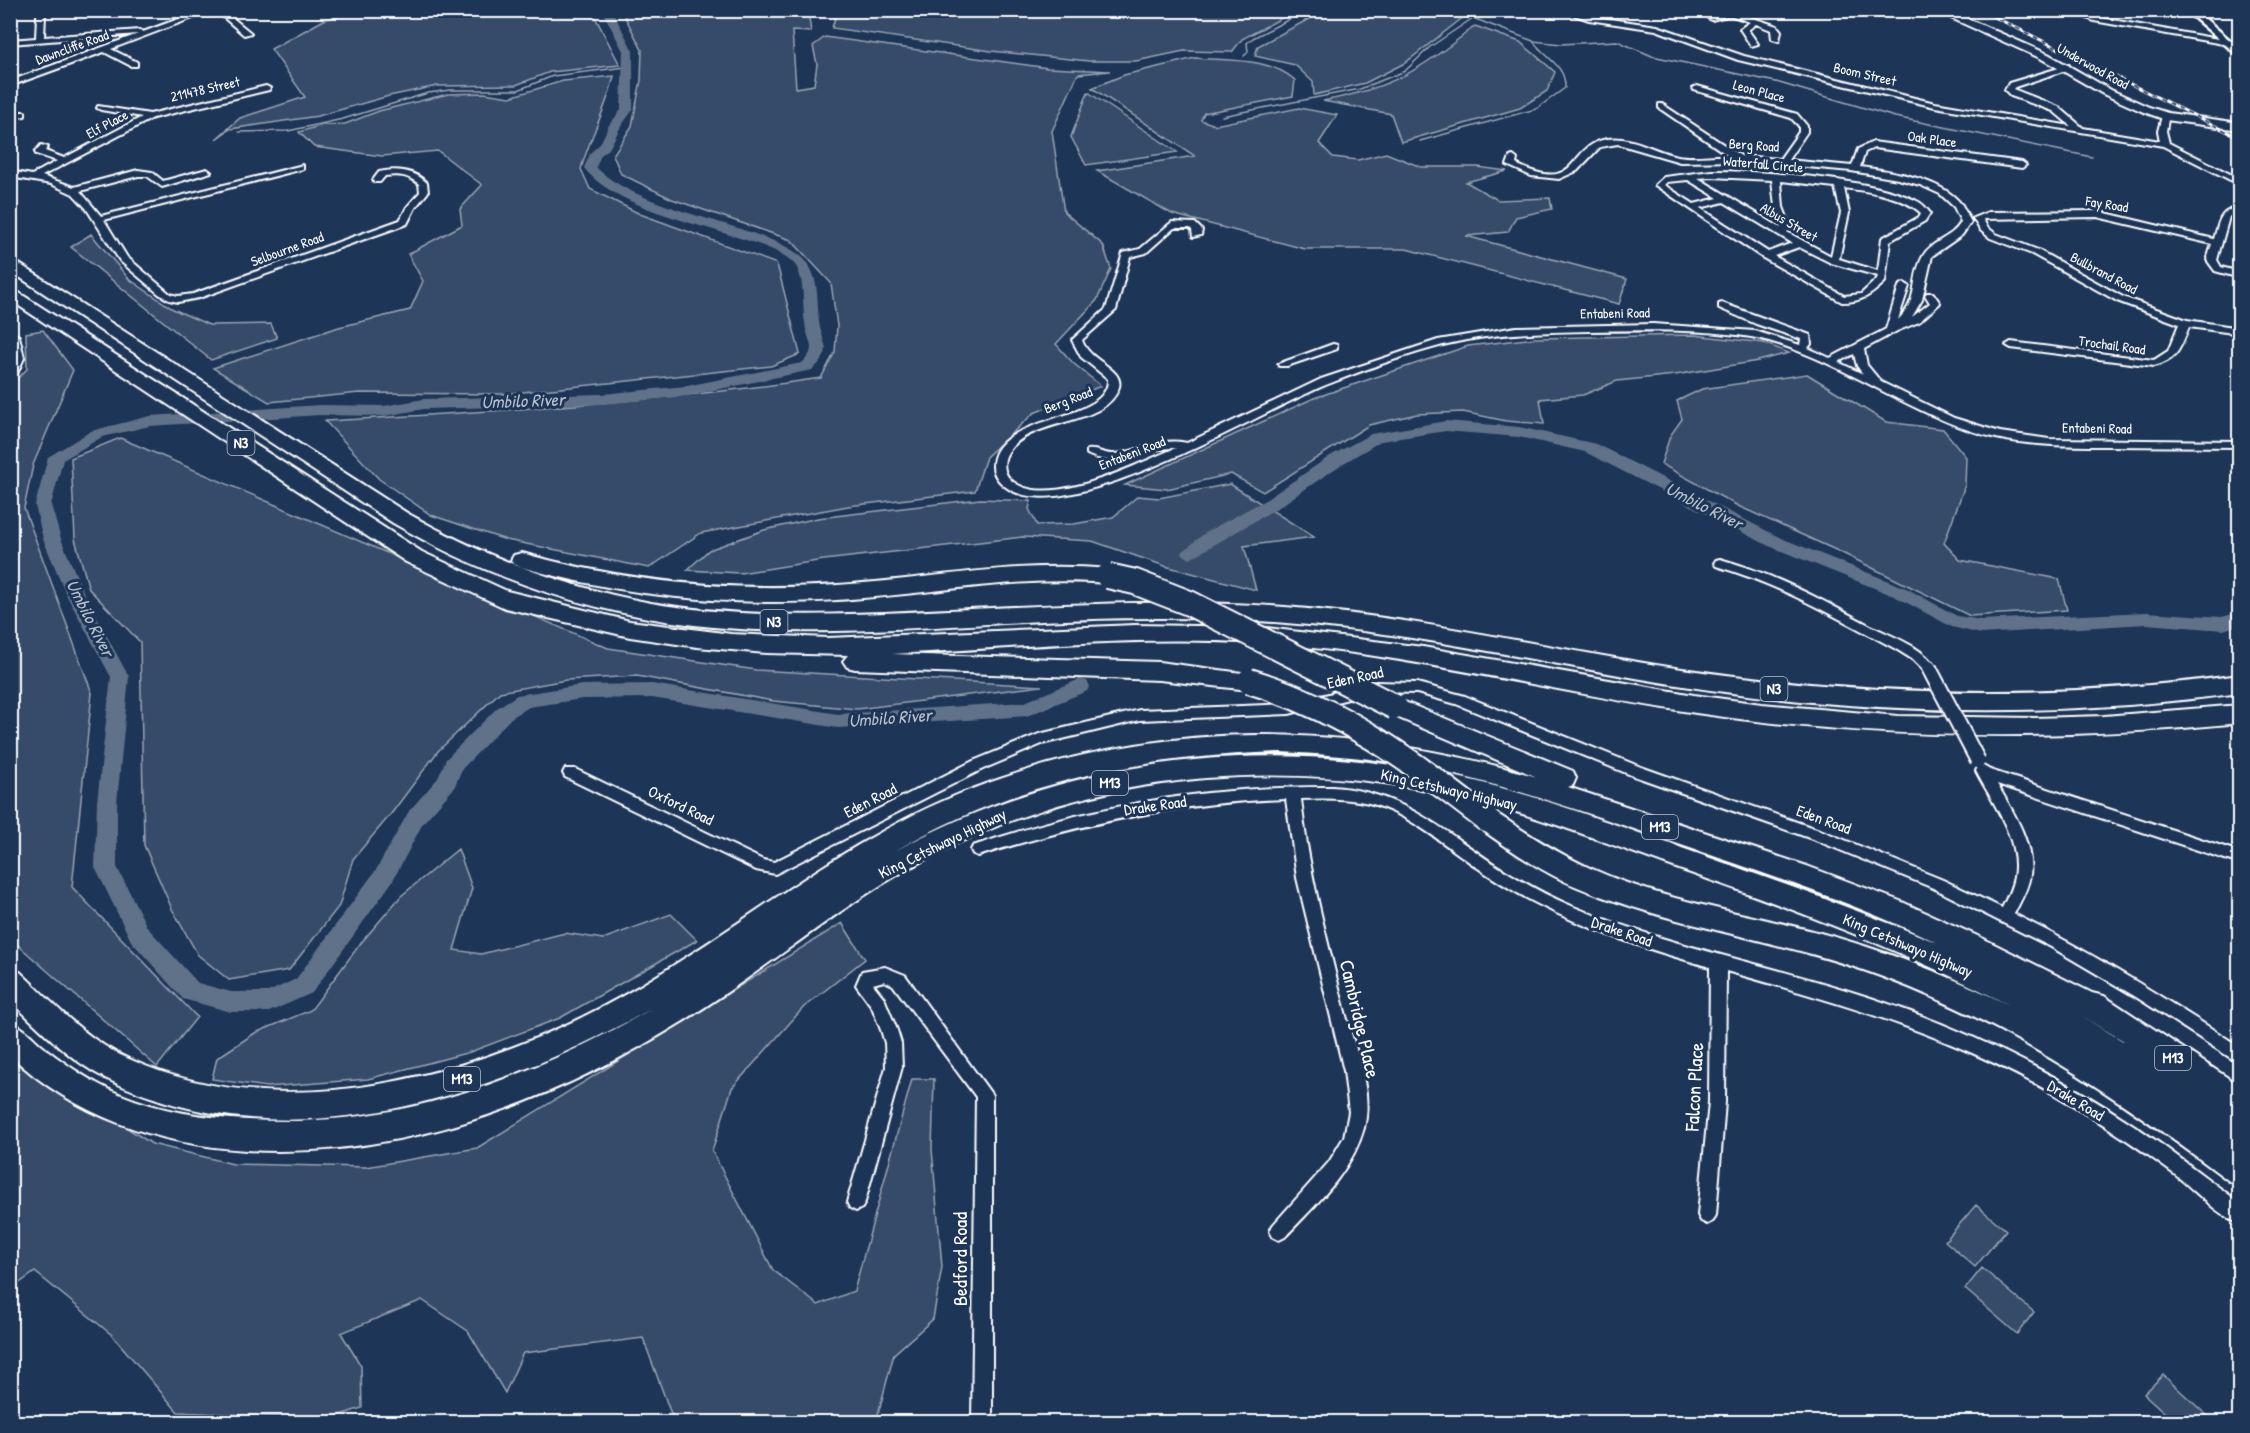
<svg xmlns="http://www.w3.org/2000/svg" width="2250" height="1433" font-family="'Patrick Hand',sans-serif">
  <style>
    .green { fill: #364b69; stroke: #9aa5b4; stroke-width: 1.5 }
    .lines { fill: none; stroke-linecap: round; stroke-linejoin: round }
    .stream { stroke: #a0aab8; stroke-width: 1.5 }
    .river { fill: #617289; fill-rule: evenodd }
    .minor-casing { stroke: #fff; stroke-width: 4 }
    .tertiary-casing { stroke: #fff; stroke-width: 5 }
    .secondary-casing { stroke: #fff; stroke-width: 4 }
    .motorway-casing { stroke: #fff; stroke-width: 4 }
    .minor { fill: #1d3557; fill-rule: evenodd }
    .tertiary { fill: #1d3557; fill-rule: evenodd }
    .secondary { fill: #1d3557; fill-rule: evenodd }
    .motorway { fill: #1d3557; fill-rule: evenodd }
    .rail-casing { stroke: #fff; stroke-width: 3 }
    .rail { stroke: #1d3557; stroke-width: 1.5; stroke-dasharray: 5; stroke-linecap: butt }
    .minor-bridge-casing { stroke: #fff; stroke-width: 18; stroke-linecap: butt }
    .motorway-bridge-casing { stroke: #fff; stroke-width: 28; stroke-linecap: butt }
    .minor-bridge { stroke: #1d3557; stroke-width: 14 }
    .motorway-bridge { stroke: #1d3557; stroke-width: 24 }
    .labels { text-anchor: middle; stroke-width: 6; stroke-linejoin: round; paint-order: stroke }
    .far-street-label { font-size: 14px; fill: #fff; stroke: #1d3557 }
    .shield { fill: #1d3557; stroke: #bbc2cd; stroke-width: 1.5 }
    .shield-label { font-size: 15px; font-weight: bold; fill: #fff }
    .street-label { font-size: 16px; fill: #fff; stroke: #1d3557 }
    .water-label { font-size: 18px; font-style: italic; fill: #b8c0ca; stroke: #1d3557 }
    .near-street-label { font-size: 20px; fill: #fff; stroke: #1d3557 }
  </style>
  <rect width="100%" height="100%" fill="#1d3557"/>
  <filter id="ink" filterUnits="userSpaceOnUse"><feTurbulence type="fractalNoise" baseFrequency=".0167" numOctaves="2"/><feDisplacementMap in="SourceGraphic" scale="12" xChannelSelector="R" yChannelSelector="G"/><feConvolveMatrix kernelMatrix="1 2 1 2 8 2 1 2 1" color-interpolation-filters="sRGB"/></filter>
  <g filter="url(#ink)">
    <path class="green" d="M354,10L592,11L620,65L550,72L516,85L437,86L389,96L318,116L230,129L216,139L240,118L305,97L271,49L324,20Z
      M1453,10L1465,16L1405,63L1365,83L1314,95L1313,82L1295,65L1255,56L1258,46L1324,11Z
      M622,11H808L811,32L792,31L796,88L814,85L817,64L813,46L825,37L1048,68L1110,71L1078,74L1052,131L1064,212L1103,245L1111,269L1097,300L1056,344L1073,363L1101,386L1034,413L986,457L975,491L848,506L701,533L649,568L506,540L431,515L379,479L325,421C491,411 657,403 821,378L835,352L837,326L831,283L791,240L672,199L621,174L613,155L632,126L641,80L642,50Z
      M837,11V10L1295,11L1242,39L1232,52L1184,51L1136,61H1089L991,51L832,28Z
      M1475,26L1520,42L1555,72L1547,91L1520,108L1401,142L1391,114L1323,101C1392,88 1421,70 1475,26Z
      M1195,58C1229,61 1268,57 1295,80L1293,96L1204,113L1201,120L1215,125L1299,108L1337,115L1319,143L1333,157L1358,160L1386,153L1421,167H1477L1507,171L1466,182L1498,200L1550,198L1552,209L1516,217L1508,232L1466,236L1627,279L1619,304L1406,249H1305L1172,214L1097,171L1195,156L1092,88L1124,75Z
      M614,76C607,108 590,136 581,169L590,189L640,214L777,264L800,354L771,366L504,394L359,393L269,402L213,368L339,327L410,310L423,281L408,254L462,225L460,209L482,185L438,151L382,156L314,147L299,132L323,125L345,124L379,111L448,94L484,93L510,97L563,81Z
      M1088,92L1177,152L1086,165L1071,137Z
      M91,234L129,279L173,309L209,325L271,324L277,338L211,360L71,247Z
      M43,330L73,370L33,465L24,508L92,693L72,887L197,1017L157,1067L11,939V385L27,369L26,333Z
      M1694,335L1764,343L1789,353L1758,361L1675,375L1617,381L1583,395L1540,399L1544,424L1506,421L1463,412L1417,414L1369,425L1263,492L1231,474L1167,489L1125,485L1314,398L1468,346L1535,338Z
      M1807,374L1886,422L1943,429L1966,457L1965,485L1944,543L1960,560L2059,579L2067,610L1970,616L1838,551L1738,506L1661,464L1670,436L1682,419L1677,401L1702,389Z
      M120,438L608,648L756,670L1042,686L857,709L773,701L637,676L566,680L500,692L438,751L391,814L353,859L339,906L289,970L229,980L198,955L172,909L144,845L140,642L89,589L75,539L71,458Z
      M1230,484L1314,537L1244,546L1256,590L1165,566L1092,541L1023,537L824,560L740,573L687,570L709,550L764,530L818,518L980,499L1031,501L1029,509L1037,525L1074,524L1113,517L1138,496L1159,498Z
      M458,849L472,888L454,950L481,954L565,933L603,939L671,914L697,940L560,1018L470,1052L368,1079L267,1087L212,1079L217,1058L255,1033L311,1010L360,944L401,896Z
      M842,923L865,959L804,1007L732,1088L712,1151L773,1270L818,1305L854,1291L912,1079H934L932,1149L942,1267L933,1319L894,1354L877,1418L872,1422H674L643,1338L523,1353L505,1393L468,1331L422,1300L341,1333L361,1366L362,1408L328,1419L178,1412L112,1335L35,1272L11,1289L10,1053L152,1144L233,1164L366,1167L477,1148Z
      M1976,1205L2006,1230L1975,1267L1945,1241Z
      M1982,1268L2034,1312L2017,1334L1965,1289Z
      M2163,1375L2214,1422H2175L2144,1394Z"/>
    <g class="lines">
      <path class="stream" d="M1467,10L1473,18L1533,41L1561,44L1617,41L1652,56L1776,82L1895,117L2092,157
        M1244,56L1248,52L1247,43L1253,38L1307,10
        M1222,116L1360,89L1405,71L1430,47L1473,18
        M239,132L288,131L343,119L428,93L450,90H518L553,76L626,67
        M1420,141L1536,109L1565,88C1566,65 1545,58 1533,41"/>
      <path class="river" d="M602,10H612L633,51V110L621,126L609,149L601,155L596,167C644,217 788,226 810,267C819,283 817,304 819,322C823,347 835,350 812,370L686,396L602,404L424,409L384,416L320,415L150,426L102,437L63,460L51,505L61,539L85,596L129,677L117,802V867L147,927L198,983L231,992H268L296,979L376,870L409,811L438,778L446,759L497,708L517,695L582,685L652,684L838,714L1025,702L1080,679L1087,681L1090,686L1087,691L1027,716L838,728L652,698L582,699L529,707L511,718L462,769L454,788L423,823L392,882L312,993L269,1012H231L183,999L131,941L95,867L97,802L111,677L67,596L43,539L35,505L48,457L91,431L150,416L320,405L384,406L424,399L602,394L686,386L802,363C819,348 807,342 805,323C802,305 805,284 797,268C780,234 626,223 584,168L590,153L600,144L609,125L621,110L623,51Z
        M1446,421L1519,427L1596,444L1781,538L1906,588L1957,616L1981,620L2146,612L2222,617L2240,612V625L2223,630L2146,624L1981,634L1952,627L1894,596L1769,546L1585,452L1519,437L1446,431L1381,441L1342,464L1279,507L1190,559L1181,553L1206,532L1267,499L1330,456L1371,434Z"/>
      <defs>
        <path id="minor" d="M41,10H48L45,15L44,37L140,30L143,32L203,10H214L111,49L137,62V66H131L104,52L10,86V81L138,34L10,44V40L36,38L37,15Z
          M215,10H223L251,33L244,35Z
          M1560,10H1572L1590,16L1657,26L1744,56L1935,103L2071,126L2053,111L2011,96L2005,90L2009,83L2069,65V69L2015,87L2013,89L2059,107L2083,128L2160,141L2158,131L2162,116L2169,114L2166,131L2169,143L2240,179V185L2163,146L1935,107L1738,60L1656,30L1589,20Z
          M1741,10L1738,13L1777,26L1781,31L1779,41L1772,39L1771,30L1756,24L1748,30L1758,44L1751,46L1740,29L1750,22L1730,15L1712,20L1708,18L1730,11Z
          M2067,10H2078L2096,17L2240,43V47L2094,21Z
          M266,86L270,88L269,90L153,118L42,176L74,187L138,170L152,172L163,181L207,169L211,172L162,187L147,176H138L80,191L101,216L303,165V169L104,220L127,257L170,294L178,296L193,294L400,220L407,207L420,192L419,184C408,175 398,174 385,176L380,182H374L373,180L379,172C396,168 415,170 427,183L428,192L415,208L407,224L199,298L178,302L169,300L159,294L120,261L86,208L73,194L51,184L10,177V171L32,175L57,161L36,154L35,152L41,145L48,147L45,151L64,158L142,117L101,110L97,108L98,106L150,114Z
          M1697,86L1797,114L1807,126V132L1788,160L1852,166L1858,149L1873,142L2022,162L2026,165L2022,168L1874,148L1865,152L1860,167C1891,171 1942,178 1962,205C1965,210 1968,217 1971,222L1962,235L1932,256L1922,300L1912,317L1930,303L1925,295L1927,293H1933L1940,303L1938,305L1919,322L1897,331L1864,349L1867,365L1881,382L1954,418L2000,432L2049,439L2240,441V447C2195,447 2151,446 2107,446C2070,446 2032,446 1996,438C1929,422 1871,381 1808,355C1791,348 1770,340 1751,337C1698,329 1643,330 1589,331C1540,332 1490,333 1443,345C1405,355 1366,369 1331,383C1265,408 1071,528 1009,489C1001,484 993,476 993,466C993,413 1109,425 1108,379L1081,357L1072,340L1106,309L1123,253L1140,249L1172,222L1195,223L1202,230L1201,235L1193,237L1192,230L1190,228H1174L1146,253L1130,257L1116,310L1082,340C1089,362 1124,368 1119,387C1106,429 1025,416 1006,456C1003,464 1004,472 1009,478C1043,514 1138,463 1176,448C1142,446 1121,471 1087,454V450C1097,448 1105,455 1115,454C1142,451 1157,437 1187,443L1321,379L1438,340L1516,327L1653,324L1755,331L1800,345L1801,339L1756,324L1719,308V304L1722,303L1810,335L1811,344L1808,348L1830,358L1886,329L1899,286L1904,283L1909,286L1898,320C1920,299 1910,279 1923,256C1932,240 1953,238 1961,222L1954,207L1940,194L1920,185L1898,179L1851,171L1740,161L1680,162L1618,144L1600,147L1577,171L1559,179L1531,176L1507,165L1510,157L1513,156L1517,159L1516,164C1581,196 1566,146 1607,139C1632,135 1655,152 1678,156C1695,159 1712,155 1729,156L1659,108V104H1662L1741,156L1780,159L1799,132V126L1791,118L1694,90L1693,88ZM1854,354L1857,366L1863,374L1838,362Z
          M22,112H25V116L10,118V113Z
          M1712,171C1763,171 1873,178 1917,201C1922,203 1927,209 1930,213L1925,221L1890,241L1885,282C1871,295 1862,302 1842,302L1763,258L1655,185L1664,177ZM1712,177L1772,180L1775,207L1781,228L1698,178ZM1688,180L1718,198L1694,204L1664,185L1667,182ZM1781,181L1835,187L1841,213L1831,256L1787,232L1791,228L1783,207ZM1844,188C1870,192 1901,195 1921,213L1919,217L1882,238L1878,271L1839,259L1849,213ZM1724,202L1792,243L1768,252L1700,208ZM1799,247L1831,263L1878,276L1877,279L1861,294L1844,296L1774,256Z
          M2240,206V212L2232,214L2229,217L2217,260L2221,267L2240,272V278L2215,271L2207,260L2212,244L2097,217L1983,219L1987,227L1996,234L2038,250L2123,297L2187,320L2240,328V334L2189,327C2180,348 2178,360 2154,366L2011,348L2006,345L2011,342L2154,360L2168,351L2179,324L2117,301L2032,254L1990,238L1980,230L1973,218L1988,212L2097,211L2214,239C2220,220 2218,212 2240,206Z
          M1333,344L1337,345V349L1287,366H1279L1278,364Z
          M1720,559C1774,574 1822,600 1871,626C1893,637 1922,646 1936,668L1934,671H1924L1912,659L1896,649C1837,618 1779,584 1716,566L1714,563L1716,560Z
          M1376,682L1417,683L1465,696L1641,767L1825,832L1943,880L2002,908C2007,898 2012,888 2014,877C2021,840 1992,802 1976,771L1978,767L1983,766L1990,770L2240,852V864L1997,784C2012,810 2034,843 2030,875C2028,889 2020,902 2014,914C2093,953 2166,999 2240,1047V1064L2136,997L2051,947L1933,888L1815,840L1631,775L1456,704L1417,693L1376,692L1289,714L1140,720L1042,744L983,769L775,874L756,870L565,777L563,773L565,769H575L763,860L774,862L973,761L1039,734L1140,710L1289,704Z
          M1332,787C1397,790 1442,829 1494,864C1519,880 1547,896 1574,907C1672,948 1774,965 1874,999C1967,1030 2056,1073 2138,1128C2173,1152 2206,1178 2240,1203V1224C2217,1215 2194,1189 2174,1174C2141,1149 2105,1125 2069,1103C1959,1037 1848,1005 1726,971L1725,1102L1716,1215L1713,1221L1707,1224L1701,1221L1698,1215L1709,1102L1710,967C1650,950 1589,931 1534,902C1511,890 1489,876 1468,861C1437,839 1406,813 1369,803C1346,798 1324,798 1301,799C1308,870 1327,939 1344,1008C1353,1045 1374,1089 1364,1128C1352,1172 1315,1205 1285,1237L1279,1240L1273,1237L1270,1231L1273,1225L1329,1162L1344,1137L1349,1112L1344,1071L1297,878L1286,799C1180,802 1079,824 978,856L973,854L971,850L973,846C1089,806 1209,786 1332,787Z
          M885,967L905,975L992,1095V1422H972L976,1097L893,985L884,981L873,984L884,998L897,1030L901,1043L902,1067L865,1202L862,1208L856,1211L850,1208L847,1202L886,1067L885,1043L881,1030L872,1007L856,985L862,971Z"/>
        <path id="tertiary" d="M2185,10H2195L2240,49V57Z
          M2240,89V106L2235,103V92Z"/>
        <path id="secondary" d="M1933,10H1948L2048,54L2111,90L2149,107L2168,113L2240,123V130L2166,120L2141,111L2103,94L2040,58Z"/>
        <path id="motorway" d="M2176,10H2196V11L2190,15Z
          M10,258L407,513C484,557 564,587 651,603C750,620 850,615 949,610C1061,605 1173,598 1285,607C1419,617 1549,649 1682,669C1868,696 2053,701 2240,675V693C2052,719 1864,715 1677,685C1547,664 1418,633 1286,623C1192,615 1098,618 1004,623C901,629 796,637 694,625C586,612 486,577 393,523L10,271Z
          M10,287L422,552L507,591L630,621L731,634L828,638L1135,625L1259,627L1423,647L1694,695L1762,704L1898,716L2035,718L2104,716L2240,705V723C2058,741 1877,740 1696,713C1550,692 1407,653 1259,643C1137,635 1014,648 892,654L1159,662L1257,675L1261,681L1257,687L1249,690L1159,680L855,669L847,667L843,661L848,655L766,653L697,647L630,637L505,608L406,562L10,300Z
          M10,331L19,336L24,358L17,374L10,375Z
          M522,553C625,582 729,592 837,585C928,580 1017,560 1108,569L1116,571L1119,576L1116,581L1108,583C1017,575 928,595 837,600C727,607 621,596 514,565L511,560L514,555Z
          M1395,698L1573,771L1576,778L1573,785L1568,787L1807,866L1900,901L1982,938L2092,993L2104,996L2240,1086V1118L2233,1116L2240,1120V1185L2229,1181C2122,1100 2010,1024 1883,977C1782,939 1674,928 1575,886C1540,871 1509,849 1478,827L1474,820L1478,813L1487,810L1496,813C1526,833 1557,853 1590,868C1660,900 1739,912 1813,931C1881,949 1947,974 2009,1005C1903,950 1792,908 1679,869C1622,849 1565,826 1506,809C1387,775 1263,766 1142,786C1042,802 947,841 862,897C802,937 746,982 685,1020C553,1102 403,1159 246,1150C159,1145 74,1116 10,1055V1022C25,1027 34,1040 46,1049C69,1067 93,1083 119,1094C160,1111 205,1118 248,1120C394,1129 528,1080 653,1008C487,1099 286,1167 105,1078C69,1060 39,1028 10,1000V969L20,972C53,1003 87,1041 129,1059C289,1132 495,1072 640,986C750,921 851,835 972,789C1161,717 1344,721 1537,777L1387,713L1383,707L1387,701ZM1280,752C1318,754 1356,756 1394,763C1495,779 1590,814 1687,847C1772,876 1857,904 1938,943C1852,907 1764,877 1676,846C1604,821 1532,793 1457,777C1268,734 1066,757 895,851C1017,780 1141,757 1280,752ZM2081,1016L2124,1041H2123Z"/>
      </defs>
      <use href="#minor" class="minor-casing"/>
      <use href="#tertiary" class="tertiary-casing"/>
      <use href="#secondary" class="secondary-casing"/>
      <use href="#motorway" class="motorway-casing"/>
      <use href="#minor" class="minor"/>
      <use href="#tertiary" class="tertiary"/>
      <use href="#secondary" class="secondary"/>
      <use href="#motorway" class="motorway"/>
      <defs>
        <path id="rail" d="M1980,10L2240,138"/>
      </defs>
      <use href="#rail" class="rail-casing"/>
      <use href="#rail" class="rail"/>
      <defs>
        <path id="minor-bridge" d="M1929,668L1978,761"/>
        <path id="motorway-bridge" d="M1108,576L1135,582L1189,603L1395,707
          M1249,681C1343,709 1411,761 1487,820"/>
      </defs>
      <use href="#minor-bridge" class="minor-bridge-casing"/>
      <use href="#motorway-bridge" class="motorway-bridge-casing"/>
      <use href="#minor-bridge" class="minor-bridge"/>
      <use href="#motorway-bridge" class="motorway-bridge"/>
    </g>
  </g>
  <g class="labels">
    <g class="far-street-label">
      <text transform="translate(72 47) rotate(-20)" y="5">Dawncliffe Road</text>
      <text transform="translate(2093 66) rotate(29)" y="5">Underwood Road</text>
      <text transform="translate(1865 74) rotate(13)" y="5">Boom Street</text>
      <text transform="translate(205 89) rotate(-13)" y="5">211478 Street</text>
      <text transform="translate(1759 91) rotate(15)" y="5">Leon Place</text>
      <text transform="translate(107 124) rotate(-28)" y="5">Elf Place</text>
      <text transform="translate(1932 139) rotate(8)" y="5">Oak Place</text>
      <text transform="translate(1754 145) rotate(4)" y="5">Berg Road</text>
      <text transform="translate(1763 164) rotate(5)" y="5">Waterfall Circle</text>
      <text transform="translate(2107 204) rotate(9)" y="5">Fay Road</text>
      <text transform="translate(1789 222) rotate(30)" y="5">Albus Street</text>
      <text transform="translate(287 249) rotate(-20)" y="5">Selbourne Road</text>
      <text transform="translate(2104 273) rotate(28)" y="5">Bullbrand Road</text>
      <text transform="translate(1615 313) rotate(-1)" y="5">Entabeni Road</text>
      <text transform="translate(2112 345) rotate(8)" y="5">Trochail Road</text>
      <text transform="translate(1068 400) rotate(-21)" y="5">Berg Road</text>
      <text transform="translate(2097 428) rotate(1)" y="5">Entabeni Road</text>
      <text transform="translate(1132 453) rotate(-21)" y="5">Entabeni Road</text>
    </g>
    <g class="shield">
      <rect x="227.5" y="431" width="27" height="24" rx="4.5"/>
      <rect x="760.5" y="610" width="27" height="24" rx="4.5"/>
      <rect x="1760.5" y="677" width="27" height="24" rx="4.5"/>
      <rect x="1092" y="771" width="36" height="24" rx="4.5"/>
      <rect x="1642" y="815" width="36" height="24" rx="4.5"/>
      <rect x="2155" y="1046" width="36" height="24" rx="4.5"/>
      <rect x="444" y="1067" width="36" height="24" rx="4.5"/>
    </g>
    <g class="shield-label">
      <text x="241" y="448">N3</text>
      <text x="774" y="627">N3</text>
      <text x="1774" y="694">N3</text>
      <text x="1110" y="788">M13</text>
      <text x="1660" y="832">M13</text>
      <text x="2173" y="1063">M13</text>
      <text x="462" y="1084">M13</text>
    </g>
    <g class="street-label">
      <text transform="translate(1355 677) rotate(-12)" y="6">Eden Road</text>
      <text transform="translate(1449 789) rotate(13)" y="6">King Cetshwayo Highway</text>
      <text transform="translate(870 800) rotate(-27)" y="6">Eden Road</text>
      <text transform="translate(681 805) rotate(26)" y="6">Oxford Road</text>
      <text transform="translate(1155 805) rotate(-8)" y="6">Drake Road</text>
      <text transform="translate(1824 819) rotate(20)" y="6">Eden Road</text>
      <text transform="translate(942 843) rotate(-26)" y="6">King Cetshwayo Highway</text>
      <text transform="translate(1622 931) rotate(19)" y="6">Drake Road</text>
      <text transform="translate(1908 945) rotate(23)" y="6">King Cetshwayo Highway</text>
      <text transform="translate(2076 1100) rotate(31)" y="6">Drake Road</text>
    </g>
    <g class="water-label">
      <text transform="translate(523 401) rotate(-2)" y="6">Umbilo River</text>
      <text transform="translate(1704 506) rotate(27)" y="6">Umbilo River</text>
      <text transform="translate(90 618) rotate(63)" y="6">Umbilo River</text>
      <text transform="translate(890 718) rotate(-4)" y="6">Umbilo River</text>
    </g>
    <g class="near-street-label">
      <text transform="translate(1360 1019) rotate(77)" y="7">Cambridge Place</text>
      <text transform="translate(1694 1087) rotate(-87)" y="7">Falcon Place</text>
      <text transform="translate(960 1259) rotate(-90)" y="7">Bedford Road</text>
    </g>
  </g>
  <rect width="2250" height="1433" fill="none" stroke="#1d3557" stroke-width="36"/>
  <rect x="18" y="18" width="2214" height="1397" fill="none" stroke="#fff" stroke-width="2" filter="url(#ink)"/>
</svg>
